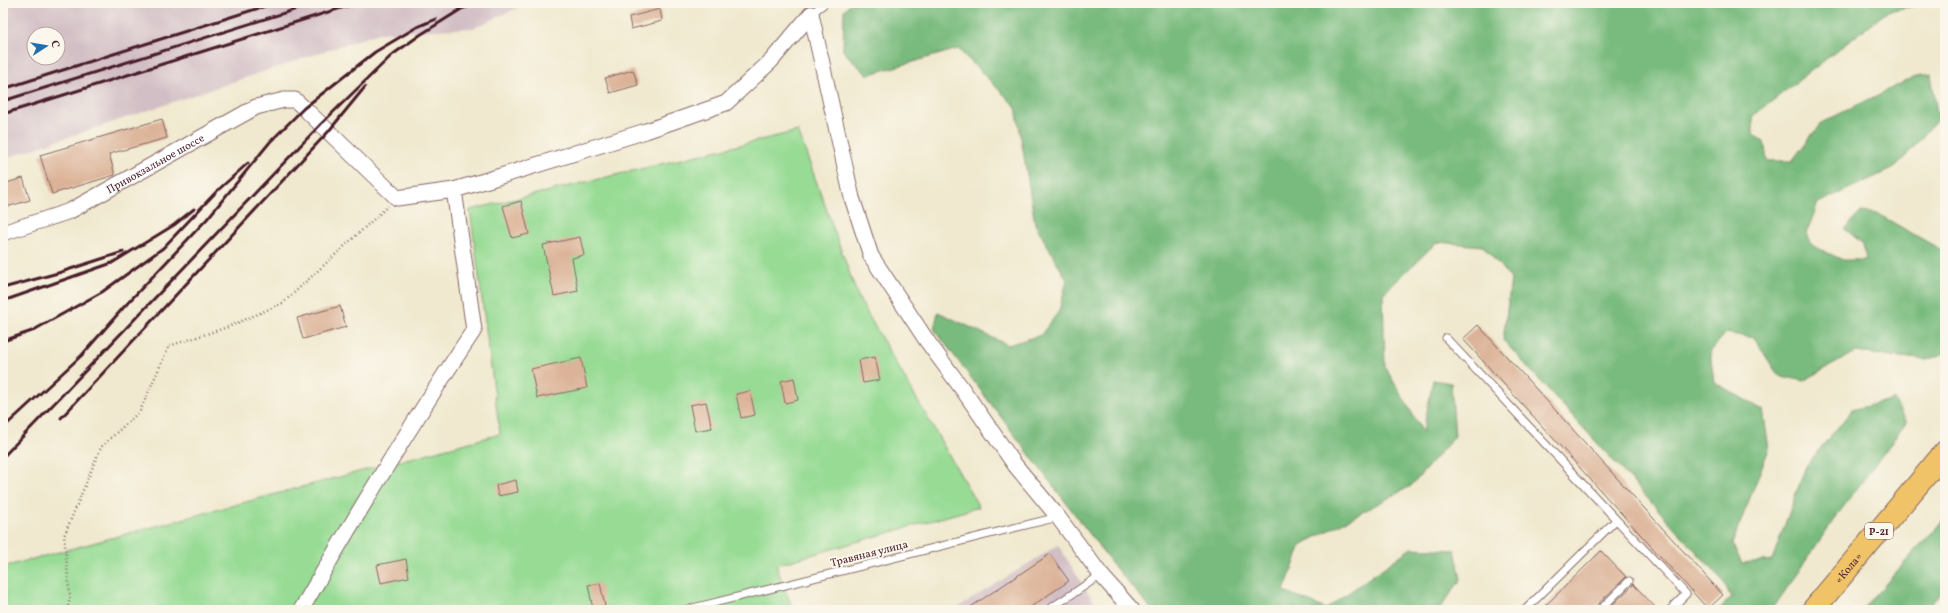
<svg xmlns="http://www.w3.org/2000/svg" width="1948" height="613" font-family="Vollkorn,serif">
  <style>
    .industrial { fill: #d2bec5; fill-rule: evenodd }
    .green { fill: #97db94; stroke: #707d60 }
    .forest { fill: #79bb7e; stroke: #626d54 }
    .building { fill: #dcb398 }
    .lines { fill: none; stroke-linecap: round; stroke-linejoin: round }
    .lane-casing { stroke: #846664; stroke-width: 9 }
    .street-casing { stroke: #846664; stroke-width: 17 }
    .highway-casing { stroke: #846664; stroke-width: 24 }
    .path { stroke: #846664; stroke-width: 2.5; stroke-dasharray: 1 3; stroke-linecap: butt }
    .lane { stroke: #fff; stroke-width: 7 }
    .street { stroke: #fff; stroke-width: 15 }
    .highway { stroke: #f0c369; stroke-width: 22 }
    .rail { stroke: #4a1f2b; stroke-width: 3 }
    .labels { text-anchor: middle; stroke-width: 4; stroke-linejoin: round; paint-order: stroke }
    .shield { fill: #fbf7ec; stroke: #7f6065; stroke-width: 1 }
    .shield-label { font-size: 10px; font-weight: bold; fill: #4a1f2b }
    .street-label { font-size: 11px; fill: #4a1f2b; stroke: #fbf7ec }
  </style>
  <rect width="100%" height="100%" fill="#fbf7ec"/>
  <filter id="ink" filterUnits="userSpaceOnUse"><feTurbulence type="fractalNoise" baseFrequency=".025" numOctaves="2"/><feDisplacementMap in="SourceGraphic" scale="8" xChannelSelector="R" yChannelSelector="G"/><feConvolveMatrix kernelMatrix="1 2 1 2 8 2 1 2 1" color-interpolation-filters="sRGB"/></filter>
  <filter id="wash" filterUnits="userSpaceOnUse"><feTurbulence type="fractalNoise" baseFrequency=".012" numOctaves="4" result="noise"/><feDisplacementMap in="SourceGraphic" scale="16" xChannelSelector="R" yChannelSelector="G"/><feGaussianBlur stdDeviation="0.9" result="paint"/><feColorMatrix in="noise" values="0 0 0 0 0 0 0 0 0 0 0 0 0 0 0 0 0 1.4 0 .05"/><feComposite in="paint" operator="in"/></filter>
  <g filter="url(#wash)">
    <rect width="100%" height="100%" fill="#f0e9cf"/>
    <path class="industrial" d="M3,3H528L474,28L379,33L3,159ZM34,34H58V58H34Z
      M1058,545L1099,610H954Z"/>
    <path class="green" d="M798,131L859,299L979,507L776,565L793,610H3V567L500,434L470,210Z"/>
    <path class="forest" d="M851,3H1930L1888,11L1753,116V135L1764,141L1767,161H1792L1821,123L1912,78L1931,74L1938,119L1896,167L1818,203L1806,234L1813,246L1843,260H1866L1863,244L1845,229L1861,212L1878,214L1945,252V353L1928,360L1856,352L1803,381L1778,375L1754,338L1726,333L1710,351L1714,382L1763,410L1769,449L1732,544L1742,563L1772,560L1806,466L1852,410L1894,399L1906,423L1835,518L1772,610H1718L1731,598L1724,582L1503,340L1511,279L1483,246L1437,242L1383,294L1385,367L1423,432L1433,380L1451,383L1455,436L1411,486L1301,545L1284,591L1326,609L1411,548L1455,550L1461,579L1439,610H1152L1114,566L934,329L938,312L1008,345L1041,335L1059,311L1067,280L1035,224L1016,107L958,49L867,75L843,51L844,10Z
      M1945,518V588L1926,610H1862Z"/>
    <g id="blocks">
      <path class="building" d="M660,9L662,21L631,29L629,17Z
        M633,70L638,85L610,93L605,78Z
        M162,119L167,138L109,154L115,175L52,194L40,155Z
        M23,178L30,200L3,208V184Z
        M521,201L529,234L512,238L503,206Z
        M580,237L584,255L572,258L578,291L554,296L543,245Z
        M340,306L346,327L303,339L297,318Z
        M1478,325L1723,595L1708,609L1463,339Z
        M875,357L880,380L863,383L859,360Z
        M581,358L587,388L537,398L531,369Z
        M794,378L798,400L785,403L781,381Z
        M750,391L755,415L741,418L736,394Z
        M706,402L712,428L695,431L690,405Z
        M516,480L518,492L498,496L496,485Z
        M1601,551L1626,577L1596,606L1595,610H1541Z
        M1050,554L1069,581L1026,610H966Z
        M406,559L409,577L381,583L377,565Z
        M600,583L605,606L593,609L588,585Z
        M1633,584L1658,610H1607L1633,585Z"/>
    </g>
  </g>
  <g filter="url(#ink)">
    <use href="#blocks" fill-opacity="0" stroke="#846664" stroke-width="1"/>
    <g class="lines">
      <defs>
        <path id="lane" d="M811,14L825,3
          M1446,338L1686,594L1670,610
          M685,610L1058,517
          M1048,610L1101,575
          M1525,610L1616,520
          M1600,610L1629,581"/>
        <g id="street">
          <path d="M811,14L852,198L871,256L927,341L963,390L1015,465L1058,517L1101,575L1132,610"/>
          <path id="s1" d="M3,233L70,211L256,107L284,100H295L304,108L397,198L454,190L491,179L646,131L726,103L771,61L811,14"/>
          <path d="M301,610C356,515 413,421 474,330L454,190"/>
        </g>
        <g id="highway">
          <path id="s2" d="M1813,610L1945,452"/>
        </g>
      </defs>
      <use href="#lane" class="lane-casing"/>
      <use href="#street" class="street-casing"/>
      <use href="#highway" class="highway-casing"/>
      <path class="path" d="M67,610L70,598L64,536L101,447L140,411L169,346L228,327L283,303L388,206"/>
      <use href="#lane" class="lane"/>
      <use href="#street" class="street"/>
      <use href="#highway" class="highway"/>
      <path class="rail" d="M458,10L478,3
        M3,89L275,3
        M3,101L316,3
        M3,114L357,3
        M3,288L58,273L123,252
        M3,301L112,263L174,225L194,209
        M3,341L32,331L102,292L163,248L217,191L248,163
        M61,418L328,132L365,87
        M3,428L82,355L124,307L207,219L270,142L304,108L375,52L417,27L436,19
        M3,457L321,124L392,55L420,35L463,8"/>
    </g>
  </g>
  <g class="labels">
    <rect class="shield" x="1865" y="523" width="28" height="16" rx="3"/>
    <g class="shield-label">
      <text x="1879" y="535">Р-21</text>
    </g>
    <g class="street-label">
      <text dy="4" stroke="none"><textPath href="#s1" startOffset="168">Привокзальное шоссе</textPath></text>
      <text transform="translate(869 553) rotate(-14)" y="4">Травяная улица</text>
      <text dy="4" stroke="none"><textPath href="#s2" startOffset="55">«Кола»</textPath></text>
    </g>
  </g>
  <rect width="1948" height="613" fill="none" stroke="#fbf7ec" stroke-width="16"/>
  <g transform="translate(46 46) rotate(78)"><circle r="19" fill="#fbf7ec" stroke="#b4a19f"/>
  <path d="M0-3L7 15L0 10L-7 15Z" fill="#1f6fb2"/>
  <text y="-6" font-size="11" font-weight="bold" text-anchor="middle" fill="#4a1f2b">С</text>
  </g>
</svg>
